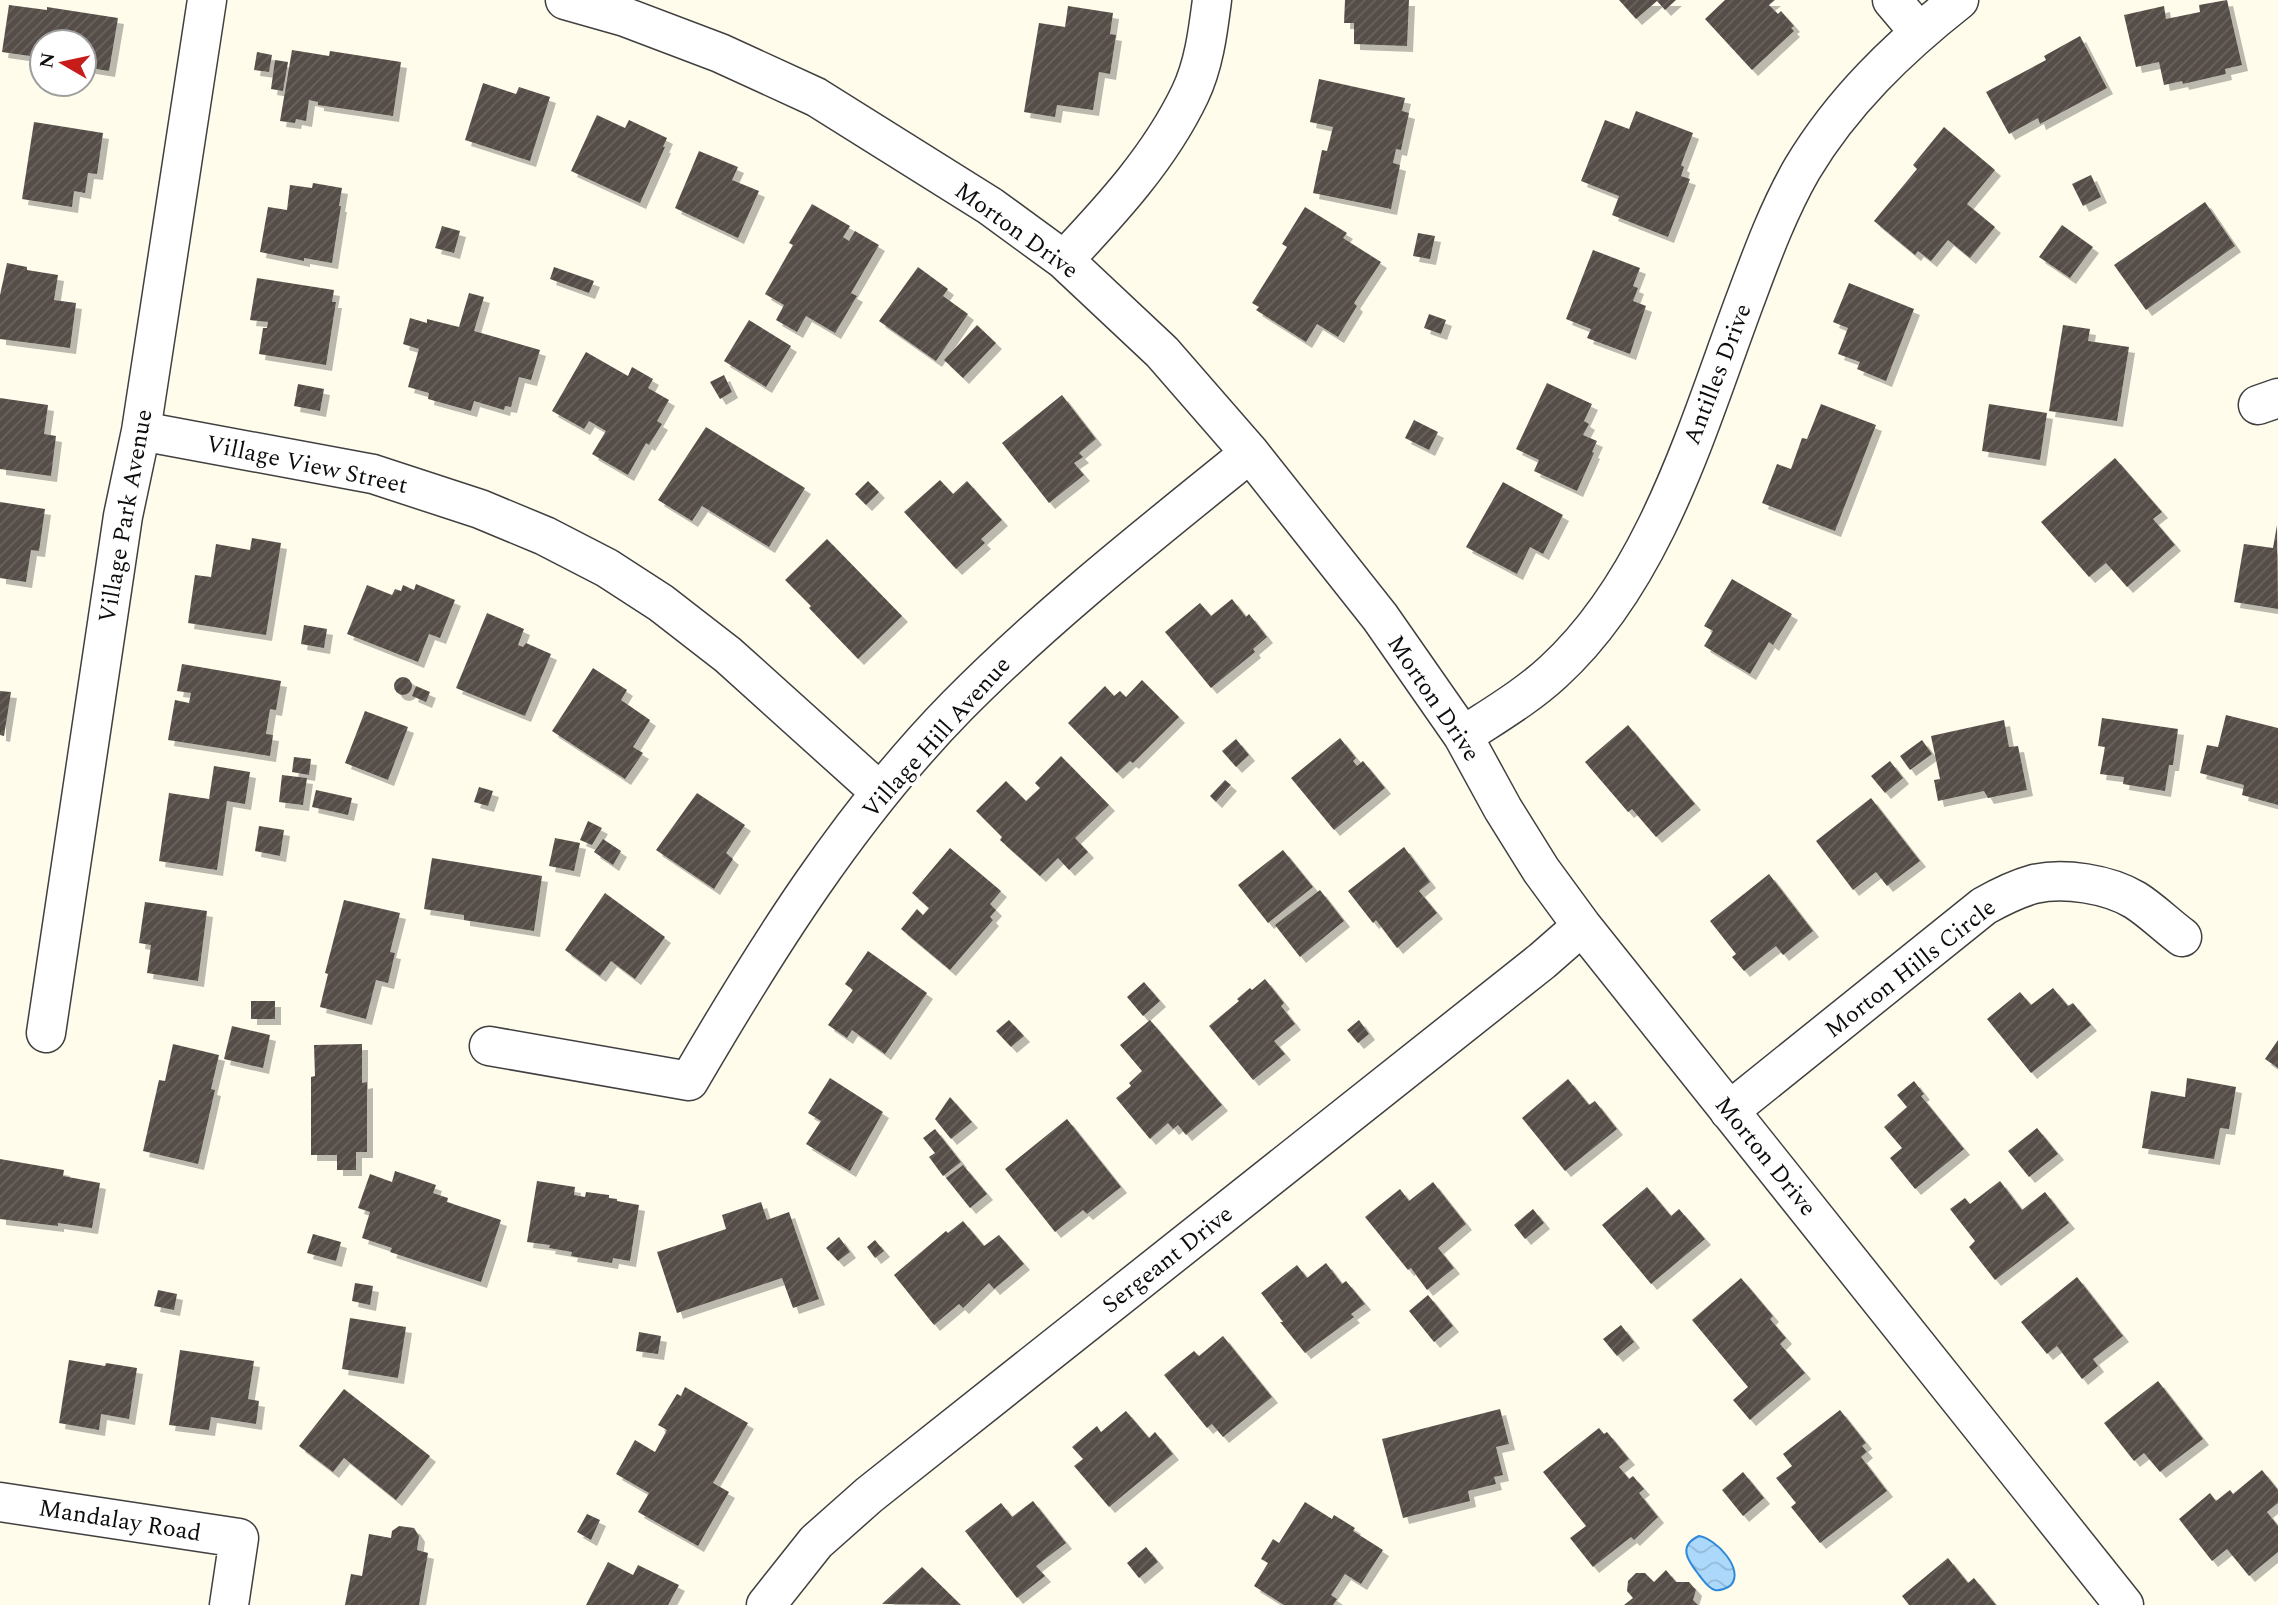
<svg xmlns="http://www.w3.org/2000/svg" width="2278" height="1605" font-family="Spectral,serif">
  <style>
    .water { fill: url(#water-waves); stroke: #2e89d7; stroke-width: 2 }
    .building { fill: url(#building-hatch); filter: url(#shadow) }
    .lines { fill: none; stroke-linecap: round; stroke-linejoin: round }
    .minor-casing { stroke: #404040; stroke-width: 41 }
    .minor { stroke: #fff; stroke-width: 38 }
    .labels { text-anchor: middle; stroke-width: 7; stroke-linejoin: round; paint-order: stroke }
    .street-label { font-size: 24px; fill: #0d0d0d; stroke: #fff }
  </style>
  <defs>
    <pattern id="water-waves" width="16" height="10" patternUnits="userSpaceOnUse" patternTransform="scale(1.75)"><rect width="16" height="10" fill="#acd9fb"/><path d="M0 5q4-4 8 0t8 0" fill="none" stroke="#93b9d6"/></pattern>
    <pattern id="building-hatch" width="6" height="6" patternUnits="userSpaceOnUse" patternTransform="scale(1.75)"><rect width="6" height="6" fill="#564e48"/><path d="M-1 1l2-2M0 6l6-6M5 7l2-2" fill="none" stroke="#69635e"/></pattern>
    <filter id="shadow"><feDropShadow dx="6" dy="6" stdDeviation="0" flood-color="#0004"/></filter>
  </defs>
  <rect width="100%" height="100%" fill="#fffcec"/>
  <path class="water" d="M1699,1536C1715,1538 1745,1569 1731,1585C1728,1588 1720,1591 1715,1590C1708,1588 1704,1581 1699,1575C1688,1561 1677,1546 1699,1536Z"/>
  <path class="building" d="M1345,0H1409L1407,46L1354,44V23H1344Z
    M1619,0H1676L1665,10L1657,1L1636,19Z
    M1725,0H1775L1769,5L1778,14L1781,11L1794,26L1791,28L1794,31L1752,70L1705,19Z
    M2227,0L2242,65L2225,69L2226,74L2183,84L2182,81L2164,85L2159,62L2136,67L2124,15L2164,6L2166,19L2200,12L2199,5Z
    M9,5L47,10V7L118,18L109,71L84,67V42H42V61L36,60L37,57L2,52Z
    M1068,6L1113,13L1110,34L1116,35L1110,74L1099,72L1093,110L1057,105L1055,117L1024,112L1039,23L1065,27Z
    M2080,36L2107,88L2040,124L2038,118L2009,134L1986,92L2046,60L2044,56Z
    M292,50L329,56L330,51L401,62L393,116L318,105V102L309,100L306,121L296,119L295,123L280,121Z
    M257,52L272,55L269,72L254,70Z
    M275,60L288,62L283,91L271,89Z
    M1319,79L1405,98L1402,111L1409,113L1401,150L1396,149L1393,163L1400,165L1391,209L1313,193L1322,150L1327,151L1333,127L1310,122Z
    M483,83L516,94L519,87L550,97L530,161L465,140Z
    M1636,111L1693,133L1681,165L1684,167L1681,176L1690,179L1668,237L1612,215L1619,196L1581,181L1605,120L1629,129Z
    M597,115L625,128L629,120L667,138L663,147H665L640,203L571,171Z
    M34,122L103,133L97,174L88,173L85,193L74,191L72,207L22,199Z
    M1944,127L1995,170L1967,204L1995,227L1970,258L1948,240L1931,261L1918,251L1915,255L1874,221L1917,169L1913,165Z
    M699,151L738,167L732,180L759,191L738,238L675,208Z
    M2091,175L2101,197L2083,206L2072,184Z
    M313,183L342,188L339,206H341L332,263L304,258V261L260,252L268,207L287,210L290,185L312,188Z
    M2205,202L2235,246L2146,310L2114,265Z
    M812,204L850,226L843,237L849,241L855,231L879,245L851,293L857,296L835,333L806,316L797,332L776,320L784,305L765,294L793,245L789,243Z
    M1305,207L1347,233L1343,238L1381,262L1354,303L1357,306L1338,337L1317,324L1306,342L1256,310L1259,307L1252,303L1287,247L1282,244Z
    M2062,225L2093,247L2070,278L2039,257Z
    M442,226L460,231L454,253L435,248Z
    M1418,233L1435,236L1430,259L1413,256Z
    M1593,250L1640,268L1633,286L1638,288L1633,301L1646,306L1630,354L1587,338L1591,329L1566,319Z
    M7,263L27,267V270L58,275L54,300L76,303L70,348L0,339V295Z
    M554,267L594,281L589,293L550,279Z
    M918,267L948,289L943,296L968,314L936,361L879,321Z
    M257,278L334,290L332,302H336L326,365L259,354L263,328H267L268,322L250,320Z
    M1849,283L1914,309L1886,381L1857,369L1860,362L1838,354L1848,328L1833,322Z
    M469,293L484,297L474,331L540,350L531,380L519,377L511,407L505,406L504,410L474,401L471,411L428,399L429,393L408,387L419,349L403,344L410,318L427,323V319L459,327Z
    M1429,314L1446,320L1441,334L1424,328Z
    M749,320L791,346L766,387L724,361Z
    M977,325L996,343L963,378L944,360Z
    M2063,325L2090,329L2088,341L2129,347L2117,421L2049,411Z
    M586,352L628,376L632,367L653,379L648,388L669,400L657,421L662,424L649,445L646,443L628,475L592,454L606,431L589,421L584,429L552,411Z
    M724,375L732,392L720,399L710,382Z
    M1547,383L1592,404L1584,421L1589,424L1583,435L1597,441L1592,452L1594,453L1577,491L1534,471L1539,460L1516,449Z
    M298,384L324,389L320,411L294,406Z
    M1062,395L1096,439L1079,453L1083,457L1074,463L1084,475L1049,503L1002,443Z
    M0,398L48,405L44,434L56,436L51,476L0,469Z
    M1821,404L1876,425L1835,531L1762,503L1777,464L1791,469L1802,438L1807,439Z
    M1989,404L2047,413L2040,460L1982,451Z
    M1414,420L1438,432L1429,450L1405,438Z
    M706,427L805,488L769,547L702,506L692,521L658,500Z
    M2115,458L2162,512L2153,519L2175,545L2127,587L2106,563L2089,577L2041,522Z
    M940,480L953,494L967,481L1002,520L981,539L985,543L956,569L904,512Z
    M868,481L879,492L866,505L855,494Z
    M1503,482L1563,515L1543,554L1530,547L1517,574L1466,547Z
    M0,502L45,509L39,551L31,550L26,582L0,578Z
    M2277,525L2278,609L2234,602L2244,544L2273,548Z
    M252,538L281,543L266,635L188,623L195,575L211,577L216,544L250,550Z
    M827,539L902,616L858,659L809,608L811,606L785,580Z
    M1732,579L1792,614L1773,645L1769,642L1750,674L1704,646L1713,631L1704,626Z
    M416,584L455,600L440,638L429,634L418,662L347,634L367,585L392,595L395,589L401,591L403,585L414,590Z
    M1232,599L1246,617L1249,614L1267,637L1253,649L1255,652L1211,688L1165,632L1200,603L1211,616Z
    M487,613L524,629L518,645L523,647L526,643L551,654L525,716L456,688Z
    M304,625L327,629L324,648L301,644Z
    M182,664L281,681L276,710L270,709L266,734L273,735L270,756L168,740L175,700L189,703L191,693L177,691Z
    M593,668L627,690L621,700L650,720L633,747L643,753L625,779L552,731Z
    M394 686a9 9 0 1 1 18 0a9 9 0 1 1-18 0Z
    M1142,680L1179,717L1133,763L1130,761L1117,773L1068,723L1105,686L1114,696L1120,691L1126,697Z
    M416,686L430,692L426,702L412,696Z
    M0,691L11,692L4,736L0,735Z
    M365,711L408,727L388,780L345,763Z
    M2226,715L2278,728V805L2242,795L2244,785L2200,773L2207,745L2218,747Z
    M2102,718L2178,729L2173,765H2169L2165,791L2123,784L2124,777L2100,774L2105,747L2098,746Z
    M2004,720L2009,747L2018,746L2027,790L1988,798L1984,791L1938,801L1934,780L1940,779L1931,736Z
    M1628,725L1695,804L1656,837L1632,809L1628,812L1585,762Z
    M1340,738L1356,758L1353,761L1357,766L1363,761L1385,788L1334,830L1291,778Z
    M1236,739L1249,755L1236,767L1222,751Z
    M1922,740L1932,754L1910,770L1900,756Z
    M1061,756L1109,805L1075,838L1088,852L1069,870L1058,858L1040,876L1000,840L1002,837L976,811L1006,781L1026,801L1040,788L1035,783Z
    M294,757L311,759L309,775L292,772Z
    M1890,761L1903,778L1885,793L1871,776Z
    M214,766L250,772L245,804L227,801L217,870L159,861L169,793L209,799Z
    M282,775L307,778L303,805L279,802Z
    M1225,780L1231,785L1216,802L1210,796Z
    M479,787L493,791L488,806L474,802Z
    M316,790L352,798L348,815L312,807Z
    M697,793L745,825L726,853L733,859L714,889L656,850Z
    M1871,798L1920,861L1887,886L1876,872L1853,890L1816,841Z
    M588,821L602,828L592,845L580,840Z
    M259,826L284,830L280,856L255,851Z
    M555,838L580,843L574,871L549,866Z
    M603,839L621,851L613,865L594,852Z
    M1404,847L1430,882L1419,891L1437,913L1397,948L1376,920L1373,923L1348,891Z
    M950,848L1001,891L990,904L996,910L990,917L993,920L950,970L901,929L917,909L923,915L929,908L912,893Z
    M1283,850L1313,887L1268,923L1238,885Z
    M432,858L542,876L534,931L464,920V915L424,909Z
    M1769,874L1813,931L1783,955L1776,946L1744,971L1732,957L1736,954L1710,921Z
    M1320,890L1344,921L1300,957L1275,925Z
    M605,893L665,937L635,979L611,961L600,976L565,950Z
    M344,900L400,913L390,952L395,953L388,983L376,980L366,1019L320,1007L328,974L325,973Z
    M145,902L207,911L198,981L147,973L151,945L139,943Z
    M868,951L927,993L885,1054L852,1030L847,1038L828,1025L853,990L845,984Z
    M1265,979L1284,1003L1281,1006L1295,1024L1274,1041L1285,1054L1253,1080L1209,1026L1239,1001L1237,999L1250,988L1252,990Z
    M1144,982L1160,1001L1143,1016L1127,997Z
    M2053,988L2068,1006L2073,1003L2091,1025L2031,1073L1987,1019L2020,992L2031,1005Z
    M251,1001H275V1019H251Z
    M1009,1020L1024,1036L1011,1047L996,1031Z
    M1150,1020L1222,1105L1186,1135L1178,1125L1173,1129L1168,1123L1150,1139L1116,1098L1131,1086L1129,1083L1142,1071L1120,1045Z
    M1359,1020L1369,1034L1358,1043L1347,1030Z
    M232,1026L270,1035L263,1068L224,1059Z
    M2278,1040V1068L2265,1059Z
    M173,1044L219,1055L211,1089L215,1090L198,1164L143,1151L159,1080L165,1081Z
    M362,1044V1083L367,1082V1152H356V1170H337V1155H311V1077L315,1076L314,1045Z
    M830,1078L883,1112L850,1171L806,1144L821,1121L808,1113Z
    M2187,1078L2236,1087L2229,1129L2220,1128L2214,1159L2142,1148L2151,1091L2185,1097Z
    M1568,1079L1589,1105L1595,1101L1617,1129L1565,1171L1522,1118Z
    M1914,1081L1924,1094L1921,1096L1964,1149L1915,1189L1890,1158L1902,1148L1884,1127L1907,1107L1897,1095Z
    M950,1097L972,1122L951,1139L935,1119Z
    M1067,1119L1121,1187L1087,1214L1083,1210L1055,1232L1005,1169Z
    M2037,1128L2058,1154L2029,1177L2008,1151Z
    M935,1129L961,1162L943,1176L929,1157L935,1153L923,1138Z
    M0,1159L64,1170L63,1176L100,1183L92,1228L58,1223V1226L0,1219Z
    M963,1165L987,1194L970,1208L946,1178Z
    M395,1171L436,1185L433,1193L448,1198L447,1202L501,1220L481,1282L390,1252L392,1248L362,1238L370,1212L358,1208L370,1174L392,1182Z
    M537,1181L575,1187L574,1195L585,1197L586,1192L609,1195V1198L617,1199V1201L639,1205L630,1261L613,1258L612,1263L571,1256L572,1252L549,1248L550,1245L527,1242Z
    M2000,1181L2022,1210L2045,1192L2069,1223L1995,1280L1969,1247L1975,1241L1950,1209L1965,1198L1970,1204Z
    M1433,1182L1466,1224L1438,1248L1454,1268L1427,1290L1411,1268L1408,1270L1365,1217L1400,1189L1409,1201Z
    M1647,1187L1671,1216L1679,1209L1705,1239L1651,1284L1602,1225Z
    M761,1202L767,1220L789,1212L819,1299L793,1308L782,1278L677,1313L657,1252L726,1229L722,1215Z
    M1533,1209L1544,1223L1525,1239L1514,1225Z
    M963,1221L984,1246L999,1235L1024,1264L994,1289L989,1283L963,1308L959,1304L934,1325L894,1275L946,1231L948,1233Z
    M313,1234L341,1242L336,1261L307,1253Z
    M839,1237L850,1252L838,1261L826,1248Z
    M875,1240L884,1251L875,1258L867,1247Z
    M1326,1263L1342,1284L1346,1281L1365,1304L1351,1314L1354,1317L1305,1353L1280,1322H1283L1261,1293L1297,1265L1307,1278Z
    M2077,1277L2123,1336L2093,1359L2098,1366L2082,1379L2057,1346L2047,1354L2021,1322Z
    M1741,1278L1773,1316L1770,1319L1786,1338L1780,1344L1805,1373L1750,1420L1733,1400L1748,1387L1692,1320Z
    M355,1283L373,1286L370,1305L352,1301Z
    M158,1290L177,1294L174,1310L154,1306Z
    M1428,1295L1453,1326L1434,1342L1409,1311Z
    M350,1318L406,1327L398,1378L342,1369Z
    M1621,1325L1634,1342L1617,1356L1603,1339Z
    M639,1332L661,1336L658,1354L636,1351Z
    M1223,1336L1272,1397L1223,1437L1212,1424L1207,1428L1164,1375L1194,1351L1199,1356Z
    M180,1350L254,1361L248,1399L259,1401L256,1424L211,1417L209,1430L169,1425Z
    M69,1360L105,1366L106,1363L137,1368L129,1419L101,1414L99,1430L59,1423Z
    M2158,1381L2203,1439L2160,1472L2144,1453L2134,1461L2104,1423Z
    M685,1387L748,1423L713,1483L729,1492L698,1546L638,1512L649,1493L616,1474L635,1440L655,1452L667,1430L658,1425L677,1394L681,1396Z
    M344,1389L430,1456L396,1500L344,1458L333,1472L299,1446Z
    M1500,1409L1509,1444L1496,1447L1503,1475L1494,1477L1496,1484L1468,1491L1470,1501L1403,1518L1382,1439Z
    M1840,1410L1866,1443L1862,1446L1867,1452L1861,1457L1887,1491L1820,1543L1791,1507L1796,1503L1776,1478L1792,1466L1783,1454Z
    M1126,1411L1149,1438L1155,1432L1173,1454L1109,1507L1074,1466L1083,1459L1072,1447L1097,1426L1101,1432Z
    M1599,1428L1604,1434L1607,1432L1629,1459L1619,1467L1629,1479L1633,1476L1644,1489L1639,1493L1658,1517L1634,1540L1631,1537L1593,1567L1570,1538L1586,1526L1543,1472Z
    M2262,1470L2278,1490V1503L2267,1512L2278,1526V1552L2249,1576L2227,1549L2212,1561L2179,1519L2210,1493L2216,1501L2230,1490L2233,1494Z
    M1743,1472L1764,1498L1743,1516L1722,1490Z
    M1033,1501L1066,1543L1036,1566L1045,1576L1017,1598L965,1531L1001,1503L1012,1517Z
    M1305,1502L1332,1519L1334,1515L1355,1528L1353,1531L1383,1550L1361,1584L1345,1574L1331,1595L1337,1599L1333,1605H1284L1254,1586L1268,1563L1261,1559L1273,1539L1279,1543Z
    M587,1514L600,1520L591,1540L577,1532Z
    M399,1526L414,1528L419,1536L417,1550L428,1553L419,1605H345L351,1574L362,1576L369,1534L391,1538L392,1531Z
    M1146,1547L1158,1562L1139,1578L1127,1563Z
    M1948,1558L1968,1583L1974,1578L1996,1605H1909L1902,1596Z
    M608,1562L633,1575L638,1565L679,1585L668,1605H586Z
    M922,1567L961,1605L882,1604Z
    M1666,1570L1676,1582H1689L1696,1590L1693,1600L1698,1605H1624L1633,1598L1627,1591L1628,1581L1636,1573H1645L1654,1582Z"/>
  <g class="lines">
    <defs>
      <path id="minor" d="M565,0L625,17L720,53L816,97L990,206L1064,260L1162,352L1250,453L1380,617L1463,736L1503,809L1541,870L1582,926L2124,1605
        M1892,0L1919,32
        M1064,260C1112,209 1160,157 1190,94C1204,65 1208,31 1212,0
        M2258,405L2278,398
        M141,431L373,474L480,509L545,536L607,568L661,603L728,655L880,792
        M1463,736C1493,716 1526,697 1553,672C1657,577 1699,422 1747,295C1763,252 1779,209 1802,169C1842,102 1898,48 1959,0
        M46,1033L123,516L141,431L207,0
        M489,1046L689,1081C766,949 849,816 957,706C1048,614 1150,534 1250,453
        M1729,1111L1984,906C2000,897 2016,889 2034,884C2064,877 2108,884 2135,900C2151,910 2166,925 2182,937
        M0,1502L239,1538L229,1605
        M766,1605L816,1542L869,1495L1542,961L1582,926"/>
    </defs>
    <use href="#minor" class="minor-casing"/>
    <use href="#minor" class="minor"/>
  </g>
  <g class="labels">
    <g class="street-label">
      <text transform="translate(1017 230) rotate(36)" y="8">Morton Drive</text>
      <text transform="translate(1717 374) rotate(-69)" y="8">Antilles Drive</text>
      <text transform="translate(307 464) rotate(12)" y="8">Village View Street</text>
      <text transform="translate(125 516) rotate(-80)" y="8">Village Park Avenue</text>
      <text transform="translate(1434 698) rotate(56)" y="8">Morton Drive</text>
      <text transform="translate(936 737) rotate(-48)" y="8">Village Hill Avenue</text>
      <text transform="translate(1910 968) rotate(-38)" y="8">Morton Hills Circle</text>
      <text transform="translate(1766 1156) rotate(51)" y="8">Morton Drive</text>
      <text transform="translate(1167 1259) rotate(-38)" y="8">Sergeant Drive</text>
      <text transform="translate(120 1520) rotate(9)" y="8">Mandalay Road</text>
    </g>
  </g>
  <g transform="translate(63 63) rotate(279)"><circle r="33" fill="#ffffff" stroke="#9e9e9e" stroke-width="2"/>
  <path d="M0-5L12 26L0 18L-12 26Z" fill="#c71d1a"/>
  <text y="-10" font-size="19" font-weight="bold" text-anchor="middle" fill="#0d0d0d">N</text>
  </g>
</svg>
